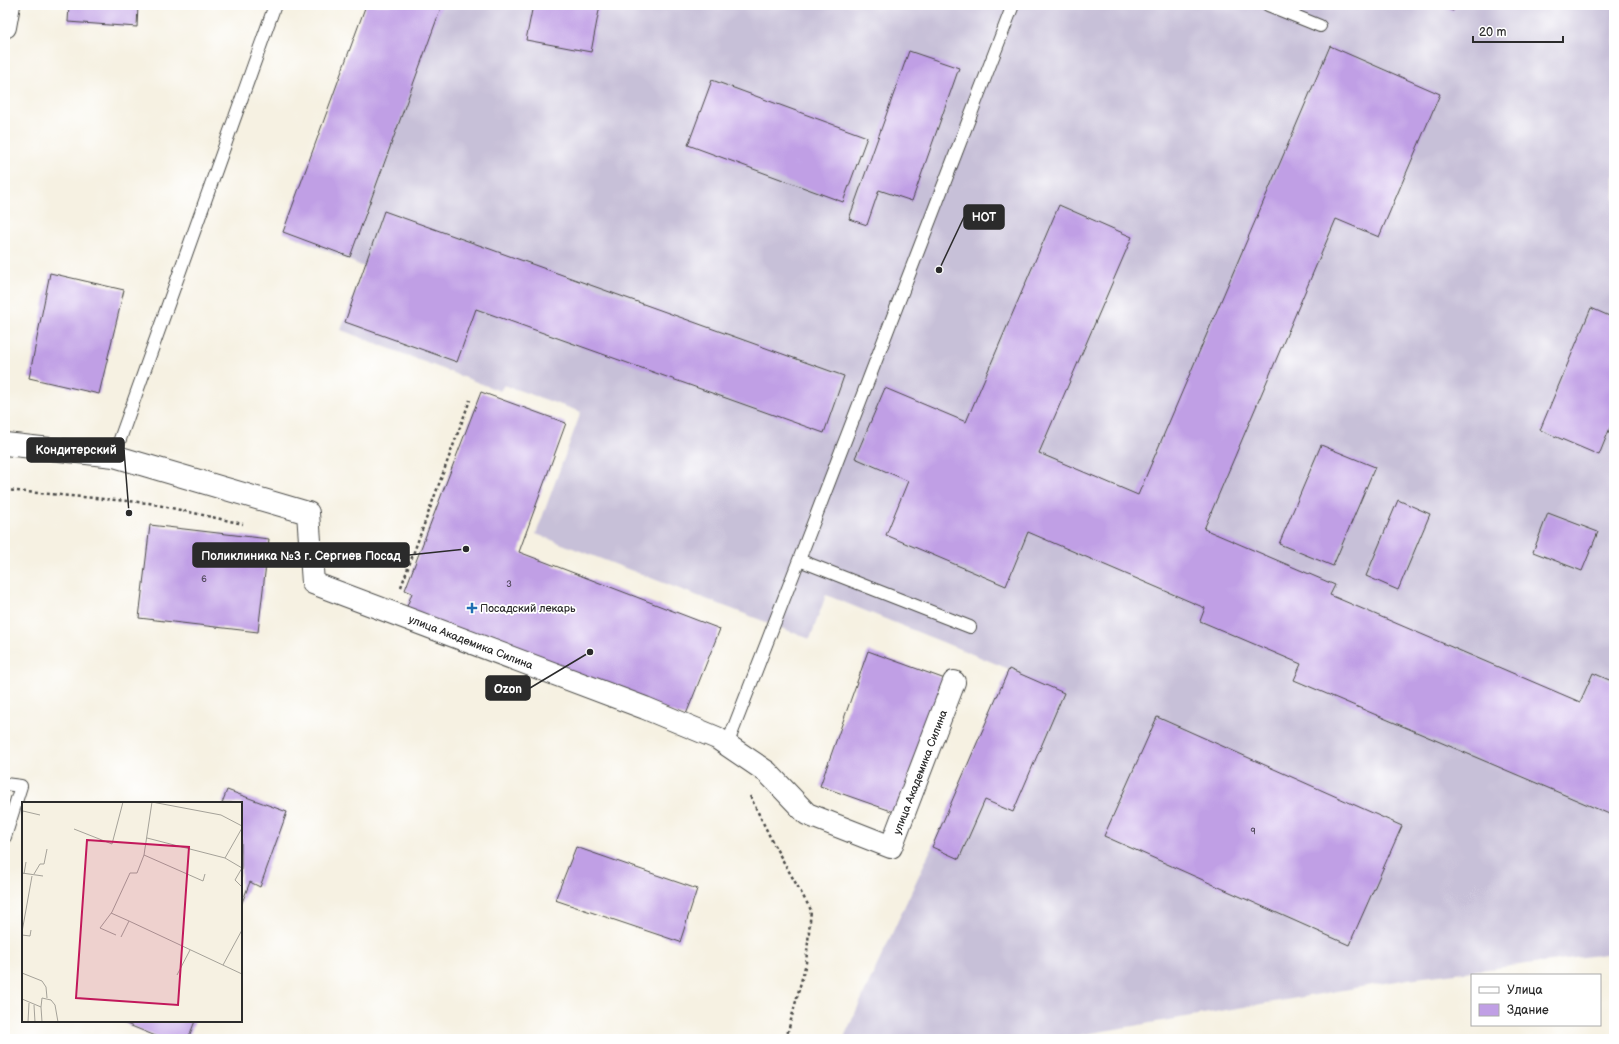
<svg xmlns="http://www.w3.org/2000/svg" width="1619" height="1044" font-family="'Balsamiq Sans',sans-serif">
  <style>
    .industrial { fill: #c7c0d8 }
    .building { fill: #c09fe5 }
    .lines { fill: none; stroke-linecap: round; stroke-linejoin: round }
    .lane-casing { stroke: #494946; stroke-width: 14 }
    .street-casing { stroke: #494946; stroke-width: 24 }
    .path { stroke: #494946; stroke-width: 2.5; stroke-dasharray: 3 3; stroke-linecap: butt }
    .lane { stroke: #fff; stroke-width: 12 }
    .street { stroke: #fff; stroke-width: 22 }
    .poi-dot { fill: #1f6fb2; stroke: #fff; stroke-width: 1.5 }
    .labels { text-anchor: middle; stroke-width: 3.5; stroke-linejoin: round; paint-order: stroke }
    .number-label { font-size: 9px; fill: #50485a }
    .poi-label { font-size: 11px; fill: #2b2b2b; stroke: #fff; text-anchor: start }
    .street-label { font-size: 11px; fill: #2b2b2b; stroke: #fff }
    .inset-road { fill: none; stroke: #a5a299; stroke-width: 1 }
    .view { fill: #c2185b; fill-opacity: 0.15; stroke: #c2185b; stroke-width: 2 }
    .inset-edge { fill: none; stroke: #2b2b2b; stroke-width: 2 }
    .leader { fill: none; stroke: #2b2b2b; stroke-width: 1.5 }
    .callout-dot { fill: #2b2b2b; stroke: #fff; stroke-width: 1.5 }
    .callout { fill: #2b2b2b; stroke: #2b2b2b; stroke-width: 1.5 }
    .callout-label { font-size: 12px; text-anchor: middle; font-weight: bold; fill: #fff }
  </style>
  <rect width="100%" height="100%" fill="#fff"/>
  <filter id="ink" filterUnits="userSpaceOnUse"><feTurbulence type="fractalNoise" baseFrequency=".025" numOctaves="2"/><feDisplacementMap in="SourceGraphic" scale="8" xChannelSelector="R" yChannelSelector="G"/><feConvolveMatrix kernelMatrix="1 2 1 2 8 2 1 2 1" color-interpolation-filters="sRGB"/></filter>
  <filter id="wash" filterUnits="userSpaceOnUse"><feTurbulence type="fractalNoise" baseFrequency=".012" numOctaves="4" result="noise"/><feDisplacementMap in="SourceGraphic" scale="16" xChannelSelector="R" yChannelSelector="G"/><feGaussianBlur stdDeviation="0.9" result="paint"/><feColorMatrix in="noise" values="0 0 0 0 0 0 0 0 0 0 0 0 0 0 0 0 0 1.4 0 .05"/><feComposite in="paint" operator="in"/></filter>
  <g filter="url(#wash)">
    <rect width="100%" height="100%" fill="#f6f1e2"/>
    <path class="industrial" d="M366,5H1614V953L1408,979L1057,1039H846L845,1035L932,847L1009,669L826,595L810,639L536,534L581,412L504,385L500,391L341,330L364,267L283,232Z"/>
    <g id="blocks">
      <path class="building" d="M69,5H138L137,27L68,22Z
        M366,5H442L350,257L283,232Z
        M533,5H600L591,52L526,40Z
        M1438,5H1455L1453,11Z
        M1330,46L1440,94L1379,237L1336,219L1204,529L1335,585L1330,595L1580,702L1593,673L1614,682V816L1294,680L1301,664L1200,621L1205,608L1028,532L1006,586L886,535L908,481L855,458L885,388L966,422L1059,205L1132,237L1039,453L1138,495Z
        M909,51L959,68L912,201L879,190L867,225L849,219Z
        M712,80L867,137L843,202L688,145Z
        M384,211L844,376L824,433L476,309L457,362L345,322Z
        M50,273L124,290L99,394L29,378Z
        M1591,308L1614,318V418L1599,455L1540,430Z
        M481,392L566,423L519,552L720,629L685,717L403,617L412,593L405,590Z
        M1321,445L1375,467L1333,566L1279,544Z
        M1398,500L1430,514L1398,590L1366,576Z
        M1548,513L1598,532L1582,571L1533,552Z
        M150,525L269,539L258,632L139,618Z
        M868,651L945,679L897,813L820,786Z
        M1009,669L1064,693L1013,812L985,800L959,859L932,847Z
        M1157,717L1402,826L1349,945L1104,836Z
        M227,790L287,812L260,887L250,882L241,905V803H222Z
        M576,847L697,889L680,942L555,900Z
        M119,1021H195L188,1039H163Z"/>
    </g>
  </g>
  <g filter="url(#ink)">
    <use href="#blocks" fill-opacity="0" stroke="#494946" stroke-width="1"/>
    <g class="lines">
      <defs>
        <path id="lane" d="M1268,5L1320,26
          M114,456L275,5
          M799,560L1013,5
          M727,745L799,560L970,627
          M5,784L21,786L5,837"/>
        <path id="street" d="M5,27L9,5
          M5,444L114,456L308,513L313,583L645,708L717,738L767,772L807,814L891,847L954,682"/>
      </defs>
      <use href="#lane" class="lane-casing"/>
      <use href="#street" class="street-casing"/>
      <path class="path" d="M5,490L149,503L243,524
        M401,587L470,400
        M750,796L774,845L811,910L806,963L786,1039"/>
      <use href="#lane" class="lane"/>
      <use href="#street" class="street"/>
    </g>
  </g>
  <path class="poi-dot" d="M470 602h4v4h4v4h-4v4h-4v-4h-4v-4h4z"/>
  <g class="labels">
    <g class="number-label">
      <text x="204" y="582">6</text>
      <text x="509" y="587">3</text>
      <text x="1253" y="834">9</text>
    </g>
    <g class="poi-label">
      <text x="480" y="612">Посадский лекарь</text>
    </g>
    <g class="street-label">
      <text transform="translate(471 642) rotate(21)" y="4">улица Академика Силина</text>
      <text transform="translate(920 772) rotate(-69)" y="4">улица Академика Силина</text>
    </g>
  </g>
  <g transform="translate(22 802)">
    <rect width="220" height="220" fill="#f6f1e2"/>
    <path class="inset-road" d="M130,0L199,13L220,24M0,13L1,9L18,13M52,27L90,42L101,0M125,36L203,56L220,66M122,53L181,79L183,72M203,56L220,26M220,66L213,78L220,85M0,71L21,74M2,72L4,60M12,72L18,62H22L25,47M89,111L107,119L99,135M107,119L220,172M0,130L10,74M0,133L8,134L9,128M94,133L78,126L90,110L108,71H115L122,53L130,0M201,163L220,128M0,171L20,179L24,185L25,196M155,173L168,148M0,197L19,205L20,220M12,203L13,220M19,205L20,196L29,198L33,203L36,220M6,220L7,201"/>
    <path class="view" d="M65,38L167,45L156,203L54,196Z"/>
    <rect width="220" height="220" class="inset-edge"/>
  </g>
  <path class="leader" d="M939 270L964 217M129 513L124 450M466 549L409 555M590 652L530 688"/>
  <g class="callout-dot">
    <circle cx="939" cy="270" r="4"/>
    <circle cx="129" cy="513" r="4"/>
    <circle cx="466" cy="549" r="4"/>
    <circle cx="590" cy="652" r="4"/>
  </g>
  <g class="callout">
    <rect x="964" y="205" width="40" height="24" rx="4"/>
    <rect x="27" y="438" width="97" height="24" rx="4"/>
    <rect x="193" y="543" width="216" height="24" rx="4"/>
    <rect x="486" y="676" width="44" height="24" rx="4"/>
  </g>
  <g class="callout-label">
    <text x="984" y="221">НОТ</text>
    <text x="76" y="454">Кондитерский</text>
    <text x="301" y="560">Поликлиника №3 г. Сергиев Посад</text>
    <text x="508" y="693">Ozon</text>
  </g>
  <rect width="1619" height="1044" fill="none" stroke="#fff" stroke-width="20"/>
  <rect x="1471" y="974" width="130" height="52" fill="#ffffff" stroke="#aaaaaa"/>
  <rect x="1479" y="987" width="20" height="6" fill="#ffffff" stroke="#aaaaaa"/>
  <text x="1507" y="994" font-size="12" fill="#2b2b2b">Улица</text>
  <rect x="1479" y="1004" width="20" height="12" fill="#c09fe5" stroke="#aaaaaa"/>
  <text x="1507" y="1014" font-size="12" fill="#2b2b2b">Здание</text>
  <path d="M1473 36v6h90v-6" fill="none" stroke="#2b2b2b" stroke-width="2"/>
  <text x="1479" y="36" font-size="12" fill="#2b2b2b" stroke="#ffffff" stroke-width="3" paint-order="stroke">20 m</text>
</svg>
